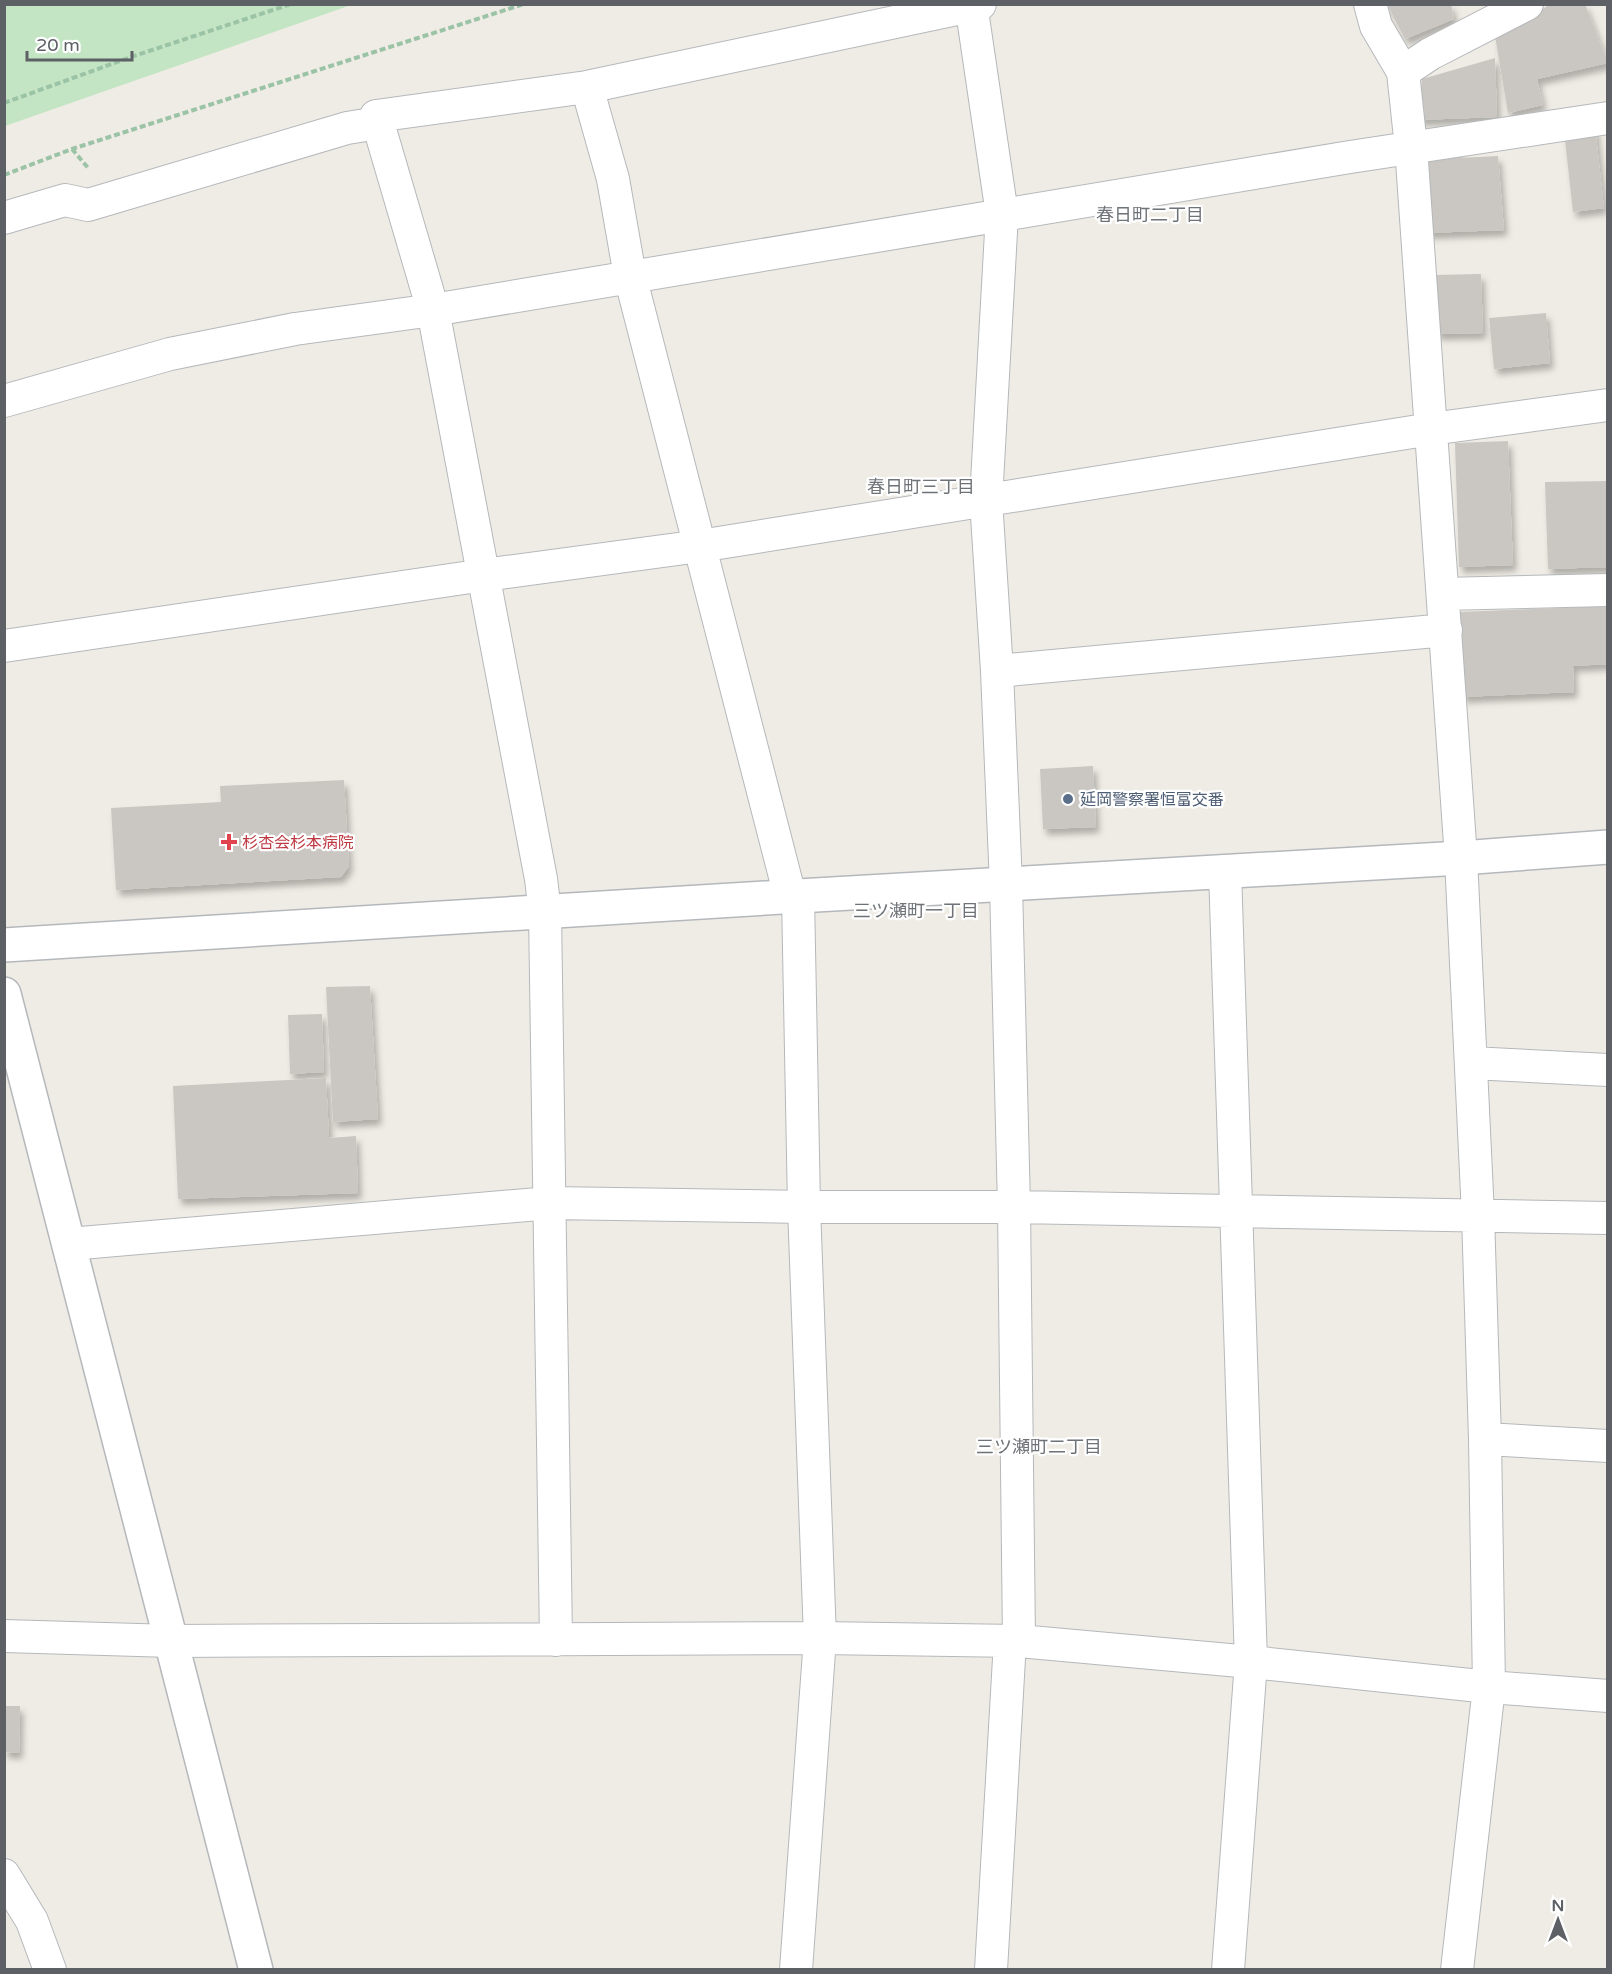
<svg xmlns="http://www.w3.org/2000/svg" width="1612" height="1974" font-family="'Varela Round','Noto Sans JP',sans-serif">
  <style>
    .green { fill: #c4e5c3 }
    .building { fill: #cac7c2; filter: url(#shadow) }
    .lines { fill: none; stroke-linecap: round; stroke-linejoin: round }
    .street-casing { stroke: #b5b8bb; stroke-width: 34 }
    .secondary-casing { stroke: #b4b8bc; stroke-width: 36 }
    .path { stroke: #9bc3a6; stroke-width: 4; stroke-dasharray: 6 3; stroke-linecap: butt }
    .street { stroke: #fff; stroke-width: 32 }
    .secondary { stroke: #fff; stroke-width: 33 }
    .service-dot { fill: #5c6f8a; stroke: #fff; stroke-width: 2 }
    .health-dot { fill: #e0444e; stroke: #fff; stroke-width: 2 }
    .labels { text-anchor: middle; stroke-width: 4.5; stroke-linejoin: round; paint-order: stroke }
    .service-label { font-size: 16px; fill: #4e5e75; stroke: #fff; text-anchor: start }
    .health-label { font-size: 16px; fill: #be3a42; stroke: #fff; text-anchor: start }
    .neighbourhood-label { font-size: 18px; fill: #6e7377; stroke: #fff }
  </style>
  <defs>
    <filter id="shadow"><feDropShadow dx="3.5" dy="6" stdDeviation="3" flood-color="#0004"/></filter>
  </defs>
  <rect width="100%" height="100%" fill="#efece5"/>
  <path class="green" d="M5,4H351V5L5,126Z"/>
  <path class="building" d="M1377,4H1451L1454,19L1405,39L1388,6L1378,10Z
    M1551,4H1585L1608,63L1537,79L1543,105L1508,113L1495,36Z
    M1495,58L1497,117L1418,120L1422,79Z
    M1595,127L1604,208L1573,212L1564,131Z
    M1460,145V158L1498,156L1504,230L1427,233V153Z
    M1481,274L1483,333L1436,334L1434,275Z
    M1546,313L1550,363L1494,369L1489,318Z
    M1508,441L1513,565L1459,567L1455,443Z
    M1608,481V567L1548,569L1545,482Z
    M1608,606V664L1573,666L1574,692L1462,697L1458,612Z
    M1093,766L1096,827L1043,829L1040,769Z
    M344,780L349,866L341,877L116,890L111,808L221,802L220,786Z
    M370,986L378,1119L333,1122L326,987Z
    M322,1014L324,1072L290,1074L288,1015Z
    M326,1078L329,1138L356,1136L358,1193L178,1199L173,1086Z
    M4,1706H20L19,1753L4,1752Z"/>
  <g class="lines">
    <defs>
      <path id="street" d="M971,4L1002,214L986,500L997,671L1006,885L1014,1207L1019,1641
        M1370,4L1376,26L1403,72
        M587,87L613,179L630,276L790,896
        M4,218L65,200L88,205L347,128L378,123
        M4,401L170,354L295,329L433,310L1350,157L1608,118
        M1443,594L1608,590
        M4,646L484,575L700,546L1431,429L1608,405
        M997,671L1446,630
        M1225,871L1251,1662L1228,1970
        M1471,1063L1608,1070
        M69,1244L550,1203L804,1207H1014L1608,1218
        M1485,1439L1608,1446
        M4,1636L172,1641L820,1638L1019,1641L1251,1662L1489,1687L1608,1696
        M556,1640L545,912L541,879L433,310L376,116L587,87L980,4
        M4,1875L32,1921L50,1970
        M796,1970L820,1638L804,1207L798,896
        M991,1970L1010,1641
        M1457,1970L1489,1687L1485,1439L1478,1215L1461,858L1411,147L1403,72L1430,54L1527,4"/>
      <path id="secondary" d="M4,945L798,896L1461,858L1608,847
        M4,994L256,1970"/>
    </defs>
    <use href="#street" class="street-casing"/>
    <use href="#secondary" class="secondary-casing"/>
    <path class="path" d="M4,103L131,57L291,4
      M72,149L89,169
      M4,175L72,149L524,4"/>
    <use href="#street" class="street"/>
    <use href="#secondary" class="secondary"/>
  </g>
  <circle class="service-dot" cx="1068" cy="799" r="6"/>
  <path class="health-dot" d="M226 833h6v6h6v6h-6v6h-6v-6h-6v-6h6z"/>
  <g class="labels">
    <g class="service-label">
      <text x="1080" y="805">延岡警察署恒富交番</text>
    </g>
    <g class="health-label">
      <text x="242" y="848">杉杏会杉本病院</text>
    </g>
    <g class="neighbourhood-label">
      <text x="1150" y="221">春日町二丁目</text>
      <text x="921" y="493">春日町三丁目</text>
      <text x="916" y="917">三ツ瀬町一丁目</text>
      <text x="1039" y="1453">三ツ瀬町二丁目</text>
    </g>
  </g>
  <rect width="1612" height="1974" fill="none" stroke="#5d6165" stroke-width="12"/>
  <g transform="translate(1558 1920)" stroke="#ffffff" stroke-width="4.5" paint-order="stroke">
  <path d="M0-4.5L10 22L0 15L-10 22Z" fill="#5d6165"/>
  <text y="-9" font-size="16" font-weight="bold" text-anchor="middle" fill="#5d6165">N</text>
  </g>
  <path d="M27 51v9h105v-9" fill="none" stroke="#5d6165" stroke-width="3"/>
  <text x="36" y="51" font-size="18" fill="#5d6165" stroke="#ffffff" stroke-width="4.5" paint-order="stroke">20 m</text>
</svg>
